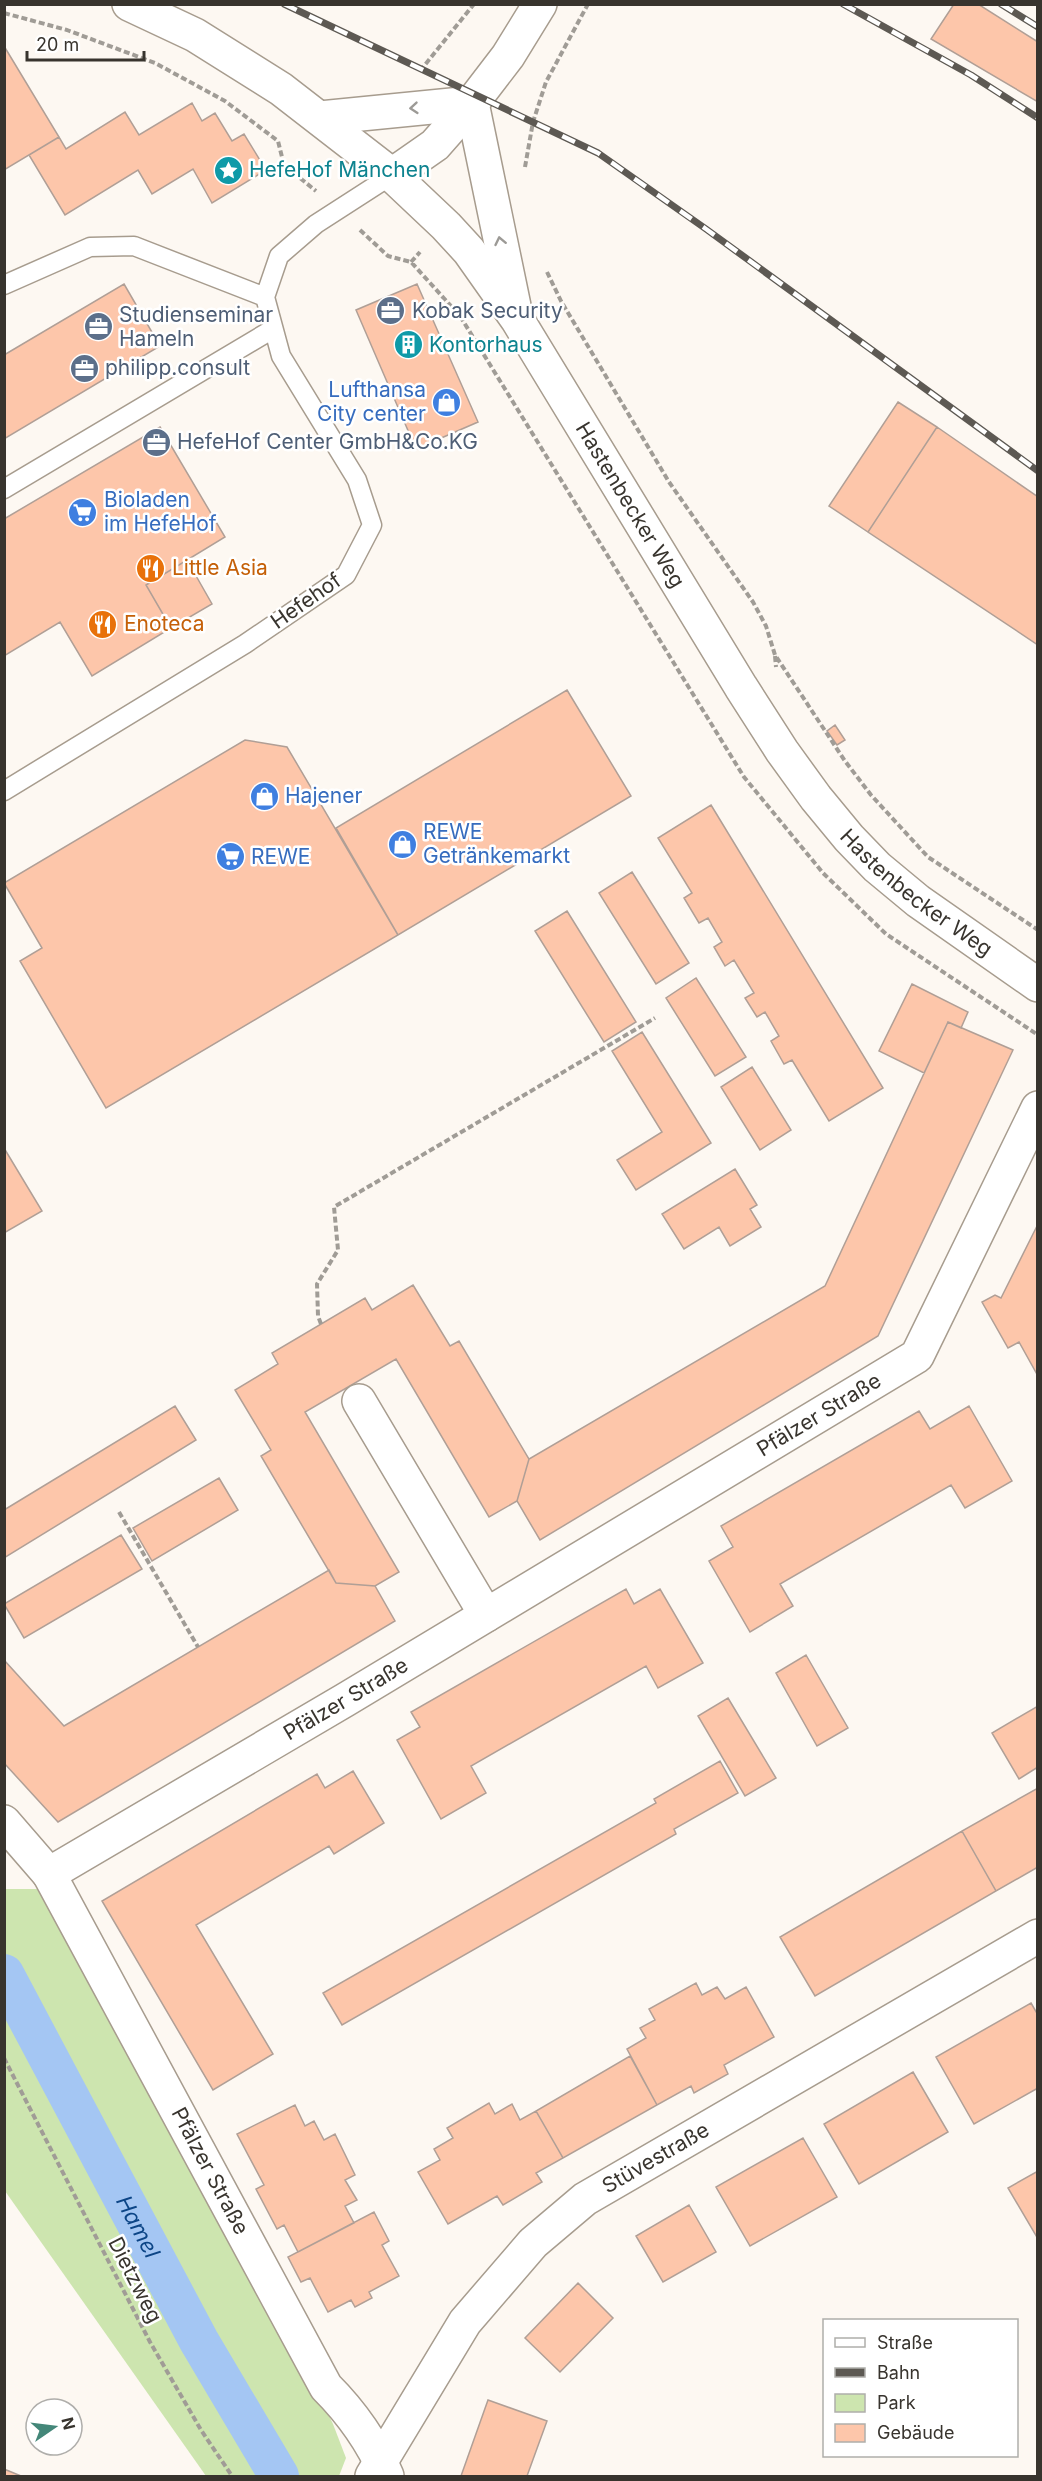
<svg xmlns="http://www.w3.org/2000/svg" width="1042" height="2481" font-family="Inter,sans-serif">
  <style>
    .green { fill: #cde5af }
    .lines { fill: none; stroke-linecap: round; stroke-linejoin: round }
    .canal { stroke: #a4c6f3; stroke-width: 40 }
    .building { fill: #fdc6aa; stroke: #b09f96; stroke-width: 1.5 }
    .lane-casing { stroke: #a79c8e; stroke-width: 21 }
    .street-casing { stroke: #a79c8e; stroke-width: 36 }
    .secondary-casing { stroke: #a79c8e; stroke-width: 36 }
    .path { stroke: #a09c96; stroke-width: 4; stroke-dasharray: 6 3; stroke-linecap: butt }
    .lane { stroke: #fff; stroke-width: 18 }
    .street { stroke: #fff; stroke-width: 33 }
    .secondary { stroke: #fff; stroke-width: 33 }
    .rail-casing { stroke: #5d5953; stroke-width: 7 }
    .rail { stroke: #fff; stroke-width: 4.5; stroke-dasharray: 14; stroke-linecap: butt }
    .oneway { stroke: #9c9a96 }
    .labels { text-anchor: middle; stroke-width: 5; stroke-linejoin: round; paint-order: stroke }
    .culture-label { font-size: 21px; fill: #0d838f; stroke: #fff; text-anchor: start }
    .service-label { font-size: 21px; fill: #4e5e75; stroke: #fff; text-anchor: start }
    .shop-label { font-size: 21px; fill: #366cbe; stroke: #fff; text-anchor: start }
    .street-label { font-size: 21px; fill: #38342e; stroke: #fff }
    .food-label { font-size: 21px; fill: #c56008; stroke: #fff; text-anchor: start }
    .water-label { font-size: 22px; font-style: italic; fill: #0c4586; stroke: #fff }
  </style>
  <rect width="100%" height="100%" fill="#fdf8f2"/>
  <path class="green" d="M4,1889H39L267,2285L333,2424L346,2458L339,2476H206L5,2191Z"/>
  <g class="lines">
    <path class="canal" id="s1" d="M4,1974L199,2341L279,2476"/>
  </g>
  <path class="building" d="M954,4H978L1038,42V102L931,39Z
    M4,46L59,137L4,170Z
    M192,103L202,121L215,113L232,141L244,134L266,170L212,203L193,169L152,194L138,170L65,215L29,155L59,137L66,149L125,112L139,135Z
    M124,284L160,346L4,439V355Z
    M417,284L478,422L416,449L356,310Z
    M898,402L937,427L868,532L829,506Z
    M160,427L225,537L146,585L171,628L92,676L60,622L4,656V519Z
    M937,427L1038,497V645L868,532Z
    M187,560L212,604L171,628L146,585Z
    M567,690L631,796L398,935L336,828Z
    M835,725L845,740L837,745L827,731Z
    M245,740L287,747L398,935L106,1108L20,961L42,948L4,883Z
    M711,805L883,1088L829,1121L792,1060L784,1064L771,1041L779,1036L765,1012L757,1017L745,998L754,993L734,960L725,966L714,947L722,942L708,918L699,923L684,898L692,893L658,838Z
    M632,872L689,963L656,984L599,893Z
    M567,911L636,1022L604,1042L535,931Z
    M696,978L746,1057L715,1076L666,998Z
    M912,984L968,1012L961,1028L948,1022L924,1073L879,1051Z
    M948,1022L1013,1050L878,1336L540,1540L517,1501L529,1459L825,1286Z
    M642,1032L711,1143L636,1190L617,1160L662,1132L612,1051Z
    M752,1067L791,1130L760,1150L721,1087Z
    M4,1148L42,1211L4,1233Z
    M735,1169L757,1205L750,1209L761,1227L730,1246L719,1227L684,1249L662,1214Z
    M1038,1224V1376L1019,1342L1008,1348L982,1302L995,1295L1001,1298Z
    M413,1285L450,1346L459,1341L529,1459L517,1501L489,1517L396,1359L305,1412L399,1572L375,1586L336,1583L261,1456L271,1450L235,1390L278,1364L272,1353L365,1298L372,1310Z
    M175,1406L196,1440L4,1558V1510Z
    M969,1406L1012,1481L965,1508L951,1485L780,1584L793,1606L750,1632L709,1561L733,1547L721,1526L919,1411L930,1429Z
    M219,1478L238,1510L152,1561L133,1528Z
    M121,1535L142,1569L24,1638L4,1604Z
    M329,1570L336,1583L375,1586L395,1621L58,1822L4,1763V1660L64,1726Z
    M626,1589L634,1604L660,1589L703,1663L658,1688L646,1666L471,1766L486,1793L441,1819L397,1740L420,1727L411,1712Z
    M806,1655L848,1728L817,1746L776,1673Z
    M728,1698L776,1778L745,1796L698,1716Z
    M1038,1706V1767L1019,1779L992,1733Z
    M720,1761L738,1793L674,1829L676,1834L342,2025L323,1993L656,1803L654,1799Z
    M353,1771L384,1823L334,1854L329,1846L196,1925L273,2054L213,2090L102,1901L317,1774L325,1788Z
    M1038,1788V1867L996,1891L962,1831Z
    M962,1831L996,1891L815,1996L780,1937Z
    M696,1983L702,1995L717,1987L725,1999L746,1987L774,2037L724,2065L728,2074L694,2093L691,2086L657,2105L627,2049L646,2038L640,2028L655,2020L649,2009Z
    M1031,2003L1038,2015V2088L974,2124L936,2057Z
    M630,2056L657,2105L563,2158L536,2111Z
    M913,2072L948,2132L859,2184L824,2124Z
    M489,2103L495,2114L512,2104L520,2120L536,2111L563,2158L536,2173L542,2182L503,2205L497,2196L448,2224L418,2172L440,2160L434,2149L453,2138L447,2128Z
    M295,2105L305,2126L314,2121L324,2140L335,2134L355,2175L345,2180L357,2200L345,2206L354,2223L298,2252L284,2225L277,2229L256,2189L264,2185L237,2134Z
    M803,2138L837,2197L750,2246L716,2187Z
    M1038,2171V2239L1008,2188Z
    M689,2205L716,2252L663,2282L636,2236Z
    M374,2212L389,2241L382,2245L399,2276L369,2292L372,2298L355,2307L351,2300L328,2312L310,2278L301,2282L288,2257Z
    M578,2283L613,2318L560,2372L525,2338Z
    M488,2400L547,2421L527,2476H461Z
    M4,2469L21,2476H4Z"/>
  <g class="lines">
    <defs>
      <path id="lane" d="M4,285L90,247L134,246L265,297
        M4,489L273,329
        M4,791L245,644L346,575L372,525L357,480L281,356L265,297L279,256L316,224L392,175"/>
      <g id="street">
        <path d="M359,1401L486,1615"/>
        <path d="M4,1822L49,1874"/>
        <path id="s2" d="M372,2476L465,2322L533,2243L585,2199L1038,1936"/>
        <path id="s3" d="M387,2476C372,2441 353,2414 326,2387L49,1874L345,1700L917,1356L1038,1108"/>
      </g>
      <g id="secondary">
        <path id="s4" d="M129,4L195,35L281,89L392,175L446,226L469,251L517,319L741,687L782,751L816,798L849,838L877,867L918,901L1038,985"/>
        <path d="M472,103L514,306"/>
        <path d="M320,118L472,103"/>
        <path d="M392,175L435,145L472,103L508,56L540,4"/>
      </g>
    </defs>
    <use href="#lane" class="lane-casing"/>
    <use href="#street" class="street-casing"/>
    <use href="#secondary" class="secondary-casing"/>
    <path class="path" d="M4,13L67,30L155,63L225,101L278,141L284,165L316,191
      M420,71L474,4
      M525,167L533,122L546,82L588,4
      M360,230L388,256L411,262L460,316L744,777L823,873L886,934L1038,1035
      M411,262L420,252
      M547,272L561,301L669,482L753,602L766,626L775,655L845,761L871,795L928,857L1038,930
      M775,656L776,667
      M321,1324L318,1316L317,1284L338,1250L334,1207L655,1018
      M119,1512L198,1647
      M4,2058L150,2342L201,2430L232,2476"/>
    <use href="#lane" class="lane"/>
    <use href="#street" class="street"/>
    <use href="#secondary" class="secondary"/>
    <defs>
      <path id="rail" d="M284,4L598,153L706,229L1038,471
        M843,4L971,75L1038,118
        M1001,4L1038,27"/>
    </defs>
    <use href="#rail" class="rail-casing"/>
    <use href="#rail" class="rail"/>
  </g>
  <defs><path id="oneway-chevron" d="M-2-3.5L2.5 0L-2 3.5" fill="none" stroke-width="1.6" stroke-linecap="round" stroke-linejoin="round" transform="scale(1.5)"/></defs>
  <g class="oneway">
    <use href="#oneway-chevron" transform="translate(414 108) rotate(175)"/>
    <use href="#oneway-chevron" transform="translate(500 241) rotate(-102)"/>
  </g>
  <defs>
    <symbol id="sight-disc" viewBox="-11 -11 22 22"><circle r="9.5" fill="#0f9aa8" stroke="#fff"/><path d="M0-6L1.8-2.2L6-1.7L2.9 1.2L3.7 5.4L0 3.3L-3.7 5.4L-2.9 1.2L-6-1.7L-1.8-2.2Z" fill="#fff"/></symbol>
    <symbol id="office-disc" viewBox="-11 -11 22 22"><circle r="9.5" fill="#5c6f8a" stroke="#fff"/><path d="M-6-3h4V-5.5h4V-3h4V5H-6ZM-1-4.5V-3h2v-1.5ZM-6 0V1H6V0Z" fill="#fff"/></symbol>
    <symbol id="building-disc" viewBox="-11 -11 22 22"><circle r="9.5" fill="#0f9aa8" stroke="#fff"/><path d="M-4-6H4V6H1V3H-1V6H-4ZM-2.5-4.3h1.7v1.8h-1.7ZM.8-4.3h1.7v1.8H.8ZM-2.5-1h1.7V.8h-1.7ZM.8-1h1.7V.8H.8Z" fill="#fff"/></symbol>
    <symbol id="shop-disc" viewBox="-11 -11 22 22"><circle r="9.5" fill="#3f7fe0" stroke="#fff"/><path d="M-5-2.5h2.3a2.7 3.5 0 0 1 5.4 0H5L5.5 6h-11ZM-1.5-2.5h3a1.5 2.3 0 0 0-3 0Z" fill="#fff"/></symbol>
    <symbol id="supermarket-disc" viewBox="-11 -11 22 22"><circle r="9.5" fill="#3f7fe0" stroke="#fff"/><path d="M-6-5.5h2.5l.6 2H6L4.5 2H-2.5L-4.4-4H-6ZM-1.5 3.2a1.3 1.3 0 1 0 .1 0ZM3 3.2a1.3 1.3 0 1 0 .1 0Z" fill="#fff"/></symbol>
    <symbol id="restaurant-disc" viewBox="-11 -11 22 22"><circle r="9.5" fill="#e8710a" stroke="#fff"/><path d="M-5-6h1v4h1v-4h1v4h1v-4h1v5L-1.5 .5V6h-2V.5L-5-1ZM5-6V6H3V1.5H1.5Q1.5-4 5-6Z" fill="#fff"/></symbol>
  </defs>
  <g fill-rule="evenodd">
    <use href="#sight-disc" x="212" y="154" width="33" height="33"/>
    <use href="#office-disc" x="374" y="294" width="33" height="33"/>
    <use href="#office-disc" x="82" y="310" width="33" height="33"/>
    <use href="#building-disc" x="392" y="328" width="33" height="33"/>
    <use href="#office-disc" x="68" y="352" width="33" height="33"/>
    <use href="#shop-disc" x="430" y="386" width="33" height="33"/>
    <use href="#office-disc" x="140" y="426" width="33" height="33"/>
    <use href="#supermarket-disc" x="66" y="496" width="33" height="33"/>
    <use href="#restaurant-disc" x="134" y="552" width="33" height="33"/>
    <use href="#restaurant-disc" x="86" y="608" width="33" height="33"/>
    <use href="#shop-disc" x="248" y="780" width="33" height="33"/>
    <use href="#shop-disc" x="386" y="828" width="33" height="33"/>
    <use href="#supermarket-disc" x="214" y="840" width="33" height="33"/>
  </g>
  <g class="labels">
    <g class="culture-label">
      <text x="249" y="177">HefeHof Mänchen</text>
      <text x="429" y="352">Kontorhaus</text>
    </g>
    <g class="service-label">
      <text x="412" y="318">Kobak Security</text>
      <text x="119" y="322">Studienseminar<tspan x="119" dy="24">Hameln</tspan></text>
      <text x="105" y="375">philipp.consult</text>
      <text x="177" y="449">HefeHof Center GmbH&amp;Co.KG</text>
    </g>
    <g class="shop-label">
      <text x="426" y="397" text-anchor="end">Lufthansa<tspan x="426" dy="24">City center</tspan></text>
      <text x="104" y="507">Bioladen<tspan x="104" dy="24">im HefeHof</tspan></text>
      <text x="285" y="803">Hajener</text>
      <text x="423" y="839">REWE<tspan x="423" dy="24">Getränkemarkt</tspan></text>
      <text x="251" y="864">REWE</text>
    </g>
    <g class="street-label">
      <text dy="7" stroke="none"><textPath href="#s4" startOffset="724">Hastenbecker Weg</textPath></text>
      <text transform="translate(306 601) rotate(-35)" y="7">Hefehof</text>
      <text dy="7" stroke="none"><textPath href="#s4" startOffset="1210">Hastenbecker Weg</textPath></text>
      <text dy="7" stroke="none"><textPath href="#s3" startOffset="1588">Pfälzer Straße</textPath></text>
      <text dy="7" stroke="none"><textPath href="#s3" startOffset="1036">Pfälzer Straße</textPath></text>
      <text dy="7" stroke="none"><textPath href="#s2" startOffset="434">Stüvestraße</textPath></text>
      <text transform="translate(210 2171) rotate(62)" y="7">Pfälzer Straße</text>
      <text transform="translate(135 2280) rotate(63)" y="7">Dietzweg</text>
    </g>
    <g class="food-label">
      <text x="172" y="575">Little Asia</text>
      <text x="124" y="631">Enoteca</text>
    </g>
    <g class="water-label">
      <text dy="8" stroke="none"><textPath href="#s1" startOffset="286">Hamel</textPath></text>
    </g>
  </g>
  <rect width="1042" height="2481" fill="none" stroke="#38342e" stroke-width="12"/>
  <rect x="823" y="2319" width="195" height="138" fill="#ffffff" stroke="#afaeab" stroke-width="1.5"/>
  <rect x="835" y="2338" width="30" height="9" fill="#ffffff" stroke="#afaeab" stroke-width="1.5"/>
  <text x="877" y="2349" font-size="18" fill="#38342e">Straße</text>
  <rect x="835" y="2368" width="30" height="9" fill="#5d5953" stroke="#afaeab" stroke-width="1.5"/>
  <text x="877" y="2379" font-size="18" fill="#38342e">Bahn</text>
  <rect x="835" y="2394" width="30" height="18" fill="#cde5af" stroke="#afaeab" stroke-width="1.5"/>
  <text x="877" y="2409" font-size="18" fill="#38342e">Park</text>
  <rect x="835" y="2424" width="30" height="18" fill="#fdc6aa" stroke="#afaeab" stroke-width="1.5"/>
  <text x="877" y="2439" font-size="18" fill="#38342e">Gebäude</text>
  <g transform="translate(54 2427) rotate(76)"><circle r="28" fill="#ffffff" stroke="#afaeab" stroke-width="1.5"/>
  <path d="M0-4.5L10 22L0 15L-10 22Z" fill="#448779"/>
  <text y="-9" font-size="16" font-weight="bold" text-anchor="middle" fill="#38342e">N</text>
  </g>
  <path d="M27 51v9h117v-9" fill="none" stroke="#38342e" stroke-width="3"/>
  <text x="36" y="51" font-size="18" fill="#38342e" stroke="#ffffff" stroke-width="4.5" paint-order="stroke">20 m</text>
</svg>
